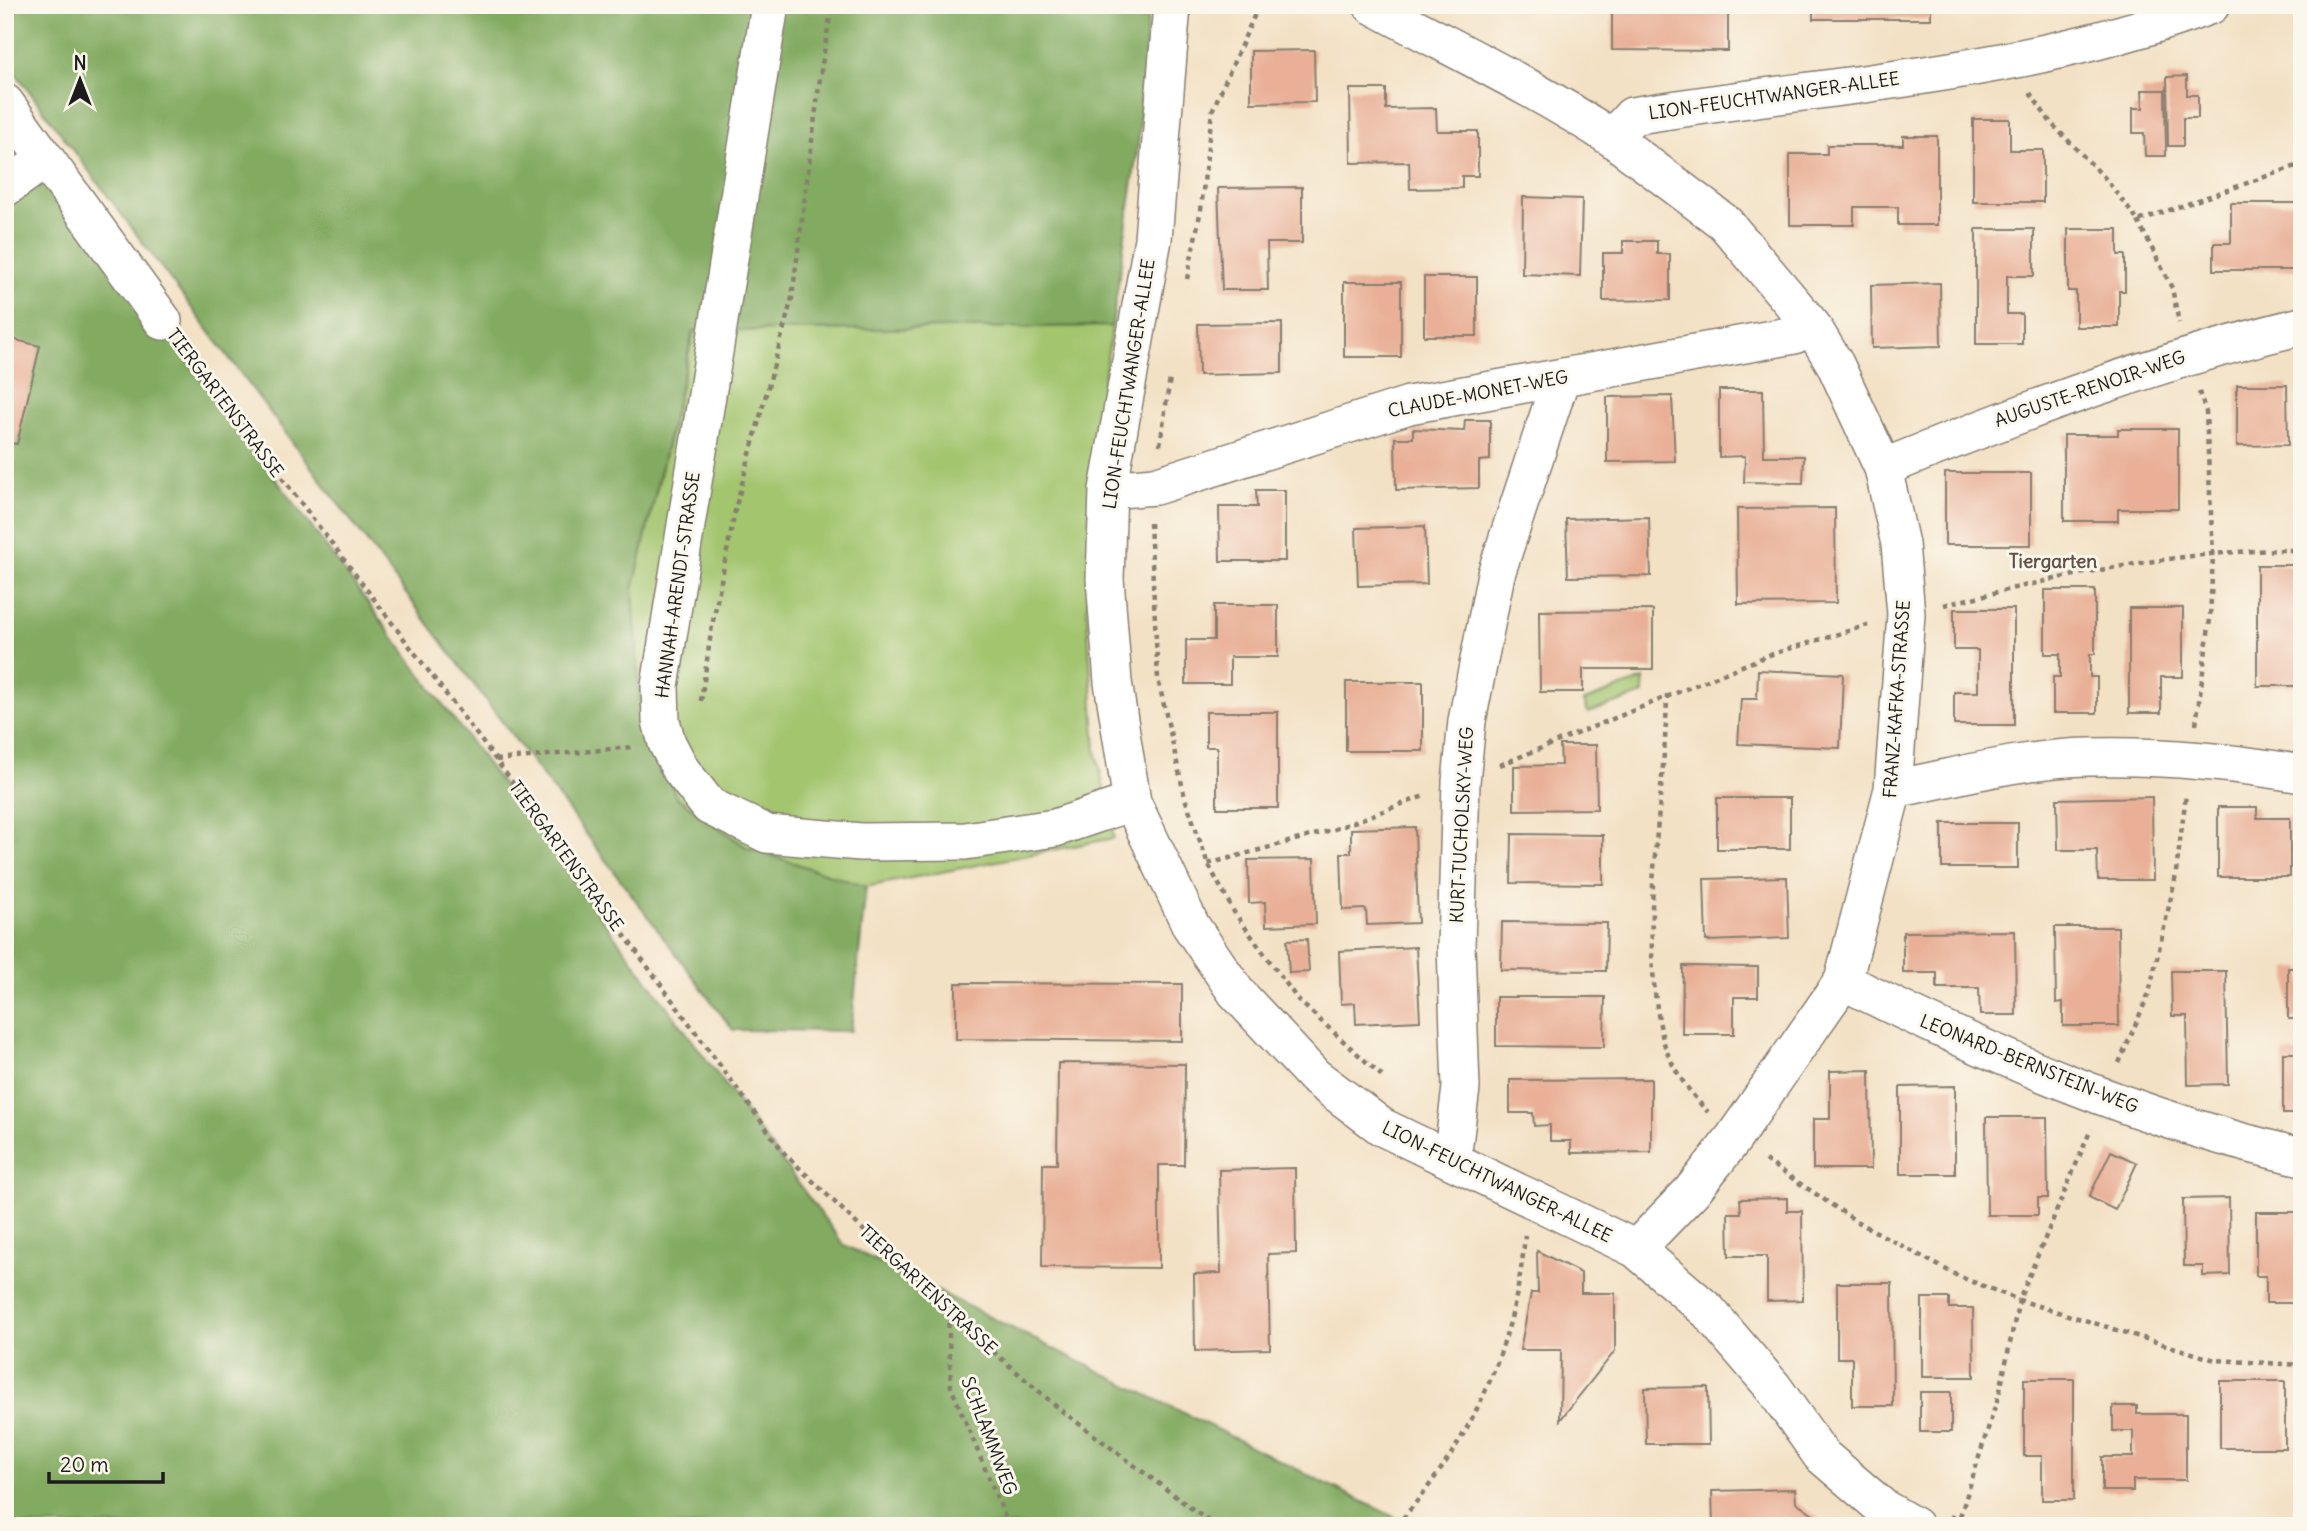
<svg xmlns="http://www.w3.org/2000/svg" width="2307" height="1531" font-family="Delius,sans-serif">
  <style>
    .green { fill: #a3c56e; stroke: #607045; stroke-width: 2 }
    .forest { fill: #82aa61; stroke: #4f633e; stroke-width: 2 }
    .building { fill: #e9b097 }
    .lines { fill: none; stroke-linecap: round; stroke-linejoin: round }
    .minor-casing { stroke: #887e70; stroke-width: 40 }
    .path { stroke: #887e70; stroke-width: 4.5; stroke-dasharray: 5 5; stroke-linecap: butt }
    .minor { stroke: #fff; stroke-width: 37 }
    .labels { text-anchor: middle; stroke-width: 6; stroke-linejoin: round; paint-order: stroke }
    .street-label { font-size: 18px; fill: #1c1c1c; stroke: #fbf7ec }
    .neighbourhood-label { font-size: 19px; font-weight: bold; fill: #645047; stroke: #fbf7ec }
  </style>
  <rect width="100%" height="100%" fill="#fbf7ec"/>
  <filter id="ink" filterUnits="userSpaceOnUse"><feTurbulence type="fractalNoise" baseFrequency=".0143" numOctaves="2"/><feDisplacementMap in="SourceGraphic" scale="14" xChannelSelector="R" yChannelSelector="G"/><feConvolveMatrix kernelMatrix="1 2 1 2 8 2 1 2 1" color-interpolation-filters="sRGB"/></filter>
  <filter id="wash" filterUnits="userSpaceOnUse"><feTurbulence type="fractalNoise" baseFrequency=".00686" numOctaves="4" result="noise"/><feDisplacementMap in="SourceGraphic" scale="28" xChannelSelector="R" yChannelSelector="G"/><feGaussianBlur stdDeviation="1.57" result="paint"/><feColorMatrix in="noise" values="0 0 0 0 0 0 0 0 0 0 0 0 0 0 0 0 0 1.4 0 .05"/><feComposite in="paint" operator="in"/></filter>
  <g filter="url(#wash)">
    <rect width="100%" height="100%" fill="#f3e1c5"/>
    <path class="green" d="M1112,326L1091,464L1087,614L1096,750L1114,838L866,887L746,847L676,797L640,705L633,590L694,331Z
      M1644,679L1643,694L1588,713L1584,701Z"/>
    <path class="forest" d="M5,5H1149L1138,145L1112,326L693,331L633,590L640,705L676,797L746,847L866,887L851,1031L733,1030L5,59Z
      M5,114L844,1245L1412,1526H5Z"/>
    <g id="blocks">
      <path class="building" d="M1612,5H1728V51L1612,50Z
        M1813,5H1931V19H1813Z
        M1314,50L1315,102L1251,103V51Z
        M2187,76V95H2198V118H2183V146H2168L2167,77Z
        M1350,89H1386V109L1436,108L1437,131H1478V176H1462V188L1410,189L1409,162L1351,163Z
        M2142,90H2165L2166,156H2145L2144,133H2133V108H2143Z
        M1973,119H2010V150H2043V202H1973Z
        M1903,136H1937V225H1898V207H1854V225H1790V154H1827V145H1903Z
        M1302,187V243H1267L1268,290H1222L1218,188Z
        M1523,197L1582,199L1580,276L1522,274Z
        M2231,203H2297V270H2214V243H2231Z
        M1976,229H2034V276H2007V314H2022V344H1976Z
        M2068,229H2118V255H2125V291H2119V327H2076V291H2068Z
        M1623,241H1657V254H1670V300L1603,301V253H1623Z
        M1424,277H1477V336H1424Z
        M1344,282H1401V357H1344Z
        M1940,283L1941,346L1872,348L1871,285Z
        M1282,323V373L1199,375L1198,324Z
        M8,338L40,346L17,444L5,442Z
        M2237,385H2287L2288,445L2237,446Z
        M1719,390H1763L1764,456H1804L1803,483L1744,482L1745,456L1719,457Z
        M1672,396L1675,461L1607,462V397Z
        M1465,420H1490V460L1479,461V488L1396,490L1395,438H1413V429L1464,431Z
        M2118,429H2178V509H2118V521H2064V435H2118Z
        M1945,473H2031V545H1945Z
        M1256,490H1285V561H1220L1219,507H1257Z
        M1835,508L1836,603L1738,604L1737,509Z
        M1649,517L1651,576L1568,577L1566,519Z
        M1425,526L1427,584L1358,586L1356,528Z
        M2257,565H2302V686H2257Z
        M2045,590H2095V654H2090V677H2097V713H2053V677H2060V654H2045Z
        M1214,605H1278V657H1230V684H1186V640H1214Z
        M2129,608H2183V677H2161V713H2129Z
        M1954,609H2014V725H1954V692H1978V650H1954Z
        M1653,610V669H1583V692H1540L1539,611Z
        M1758,670L1843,674L1840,748L1738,744L1741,699H1757Z
        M1346,682H1423V751H1346Z
        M1206,712H1278V808H1217V747H1206Z
        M1560,745H1596L1597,809L1514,810V766L1561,765Z
        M2152,797L2153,880H2098L2097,850H2058L2057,799Z
        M1717,798H1790V849H1717Z
        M2218,807H2257V818H2290V877H2218Z
        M1942,823H2018V868H1942Z
        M1415,827L1418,923L1367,925L1366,909L1343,910L1341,853H1351V829Z
        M1512,834L1603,835V884L1511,883Z
        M1314,859L1316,924L1266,926L1265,902L1249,903L1248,860Z
        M1787,877L1789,938L1706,941L1704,879Z
        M1502,922L1607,923L1606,971L1501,970Z
        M2055,927H2118L2119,1026H2063V1002L2056,1003Z
        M2015,931L2016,1015H1980L1979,988H1937V973H1903V932Z
        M1307,939L1309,972L1289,973L1287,940Z
        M1416,947L1420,1021L1356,1024L1355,1003L1341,1004L1339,951Z
        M1683,966L1758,967V997H1734V1034H1682Z
        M2288,968H2302V1019H2288Z
        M2171,971H2226L2228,1084L2188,1085L2187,1016H2172Z
        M956,983L1182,984V1041L956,1039Z
        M1496,997H1605L1604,1047L1496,1046Z
        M2283,1053H2302V1114H2283Z
        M1058,1063L1185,1064L1184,1165H1159V1268L1042,1267L1043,1164H1057Z
        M1870,1070L1871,1169H1813V1119H1830V1071Z
        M1651,1079V1152L1571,1153V1141H1550V1125L1534,1126L1533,1113H1510V1080Z
        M1955,1086V1174H1900V1087Z
        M1986,1117H2047L2048,1198H2038V1215H1987Z
        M2111,1151L2137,1163L2115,1210L2089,1197Z
        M1295,1168L1296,1253L1268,1254L1270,1349L1195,1351L1194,1274L1221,1273L1219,1170Z
        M1787,1198V1211H1802L1803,1300L1767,1301V1256H1729L1728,1213H1741L1740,1199Z
        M2229,1198L2230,1275L2203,1276V1266H2184L2183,1199Z
        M2256,1212H2302V1303H2266V1276H2256Z
        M1537,1251L1581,1273V1293H1615V1351L1560,1420L1561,1350H1520L1531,1293H1538Z
        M1837,1283H1892L1893,1406H1852V1358H1837Z
        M1922,1298H1949V1308H1973L1974,1377H1922Z
        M2024,1379H2074V1500H2042V1456H2024Z
        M2220,1381H2285V1448H2220Z
        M1708,1387L1709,1444H1646L1645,1388Z
        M1920,1392H1951V1432H1920Z
        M2113,1406H2137V1414H2186V1480H2133V1491H2102V1457H2133V1431H2113Z
        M1795,1489L1796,1502L1826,1523L1824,1526H1713L1712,1491Z"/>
    </g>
  </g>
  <g filter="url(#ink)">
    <use href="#blocks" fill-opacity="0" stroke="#887e70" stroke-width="2"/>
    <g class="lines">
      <defs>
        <path id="minor" d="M770,5L660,686L661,721L667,743L681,770L709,806L767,834L861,842L965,841L1055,828L1132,802
          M1172,5L1153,239L1108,490L1105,579L1113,682L1132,802L1191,926L1236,992L1314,1076L1382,1127L1636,1249L1708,1311L1773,1387L1821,1455L1883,1508L1914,1526
          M1372,5C1453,49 1536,88 1612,138L1632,116C1828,84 2023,76 2211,5
          M5,103L163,321
          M1612,138L1725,223L1812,326L1835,364L1883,468L1900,544L1906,614L1893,789L1843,981L1733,1139L1692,1191L1636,1249
          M5,188L46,159
          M1883,468C2021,412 2157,361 2302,326
          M1108,490L1155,486L1409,405L1794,335L1812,326
          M1893,789C1957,777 2023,758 2089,757C2159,755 2232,762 2302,774
          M1843,981C1990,1055 2141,1120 2302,1157
          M1452,1159L1461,1088L1456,946L1461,782L1467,721L1496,574L1561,378"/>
      </defs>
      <use href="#minor" class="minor-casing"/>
      <path class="path" d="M2030,93L2051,123L2104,177L2138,221L2302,164
        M2138,221L2172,288L2179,323
        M1187,279L1201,209L1212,111L1259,5
        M185,350L496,760L785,1154L948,1312L1058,1408L1215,1526
        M1160,445L1170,378
        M1150,523L1158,679L1185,798L1208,864L1234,912L1298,1000L1382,1076
        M1944,605C2061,576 2181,549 2302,550
        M1667,694C1665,806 1637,922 1662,1035C1668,1064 1688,1091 1708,1112
        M701,701L712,626L736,506L792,298L821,70L832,5
        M2196,724L2210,619L2213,554L2206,412L2199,392
        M496,760L632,747
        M1500,765L1769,655L1868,625
        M1208,864L1332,830L1424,796
        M2119,1063L2149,993L2175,880L2186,795
        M1765,1160L1856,1221L1958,1276L2019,1300L2215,1360L2302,1365
        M948,1313L951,1387L1009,1526
        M1950,1516L1959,1520
        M1396,1526C1472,1440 1515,1350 1525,1235
        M1957,1526L2000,1391L2019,1300L2091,1129"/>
      <use href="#minor" class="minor"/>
    </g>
  </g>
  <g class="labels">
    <g class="street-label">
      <text transform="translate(1774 96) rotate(-8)" y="6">LION-FEUCHTWANGER-ALLEE</text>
      <text transform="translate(1129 384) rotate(-81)" y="6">LION-FEUCHTWANGER-ALLEE</text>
      <text transform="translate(2090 389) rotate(-19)" y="6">AUGUSTE-RENOIR-WEG</text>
      <text transform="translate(1478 394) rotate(-11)" y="6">CLAUDE-MONET-WEG</text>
      <text transform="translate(225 403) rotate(53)" y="6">TIERGARTENSTRASSE</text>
      <text transform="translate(678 585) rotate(-82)" y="6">HANNAH-ARENDT-STRASSE</text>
      <text transform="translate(1897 699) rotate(-86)" y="6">FRANZ-KAFKA-STRASSE</text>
      <text transform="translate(1462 825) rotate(-87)" y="6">KURT-TUCHOLSKY-WEG</text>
      <text transform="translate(566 856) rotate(54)" y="6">TIERGARTENSTRASSE</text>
      <text transform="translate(2029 1064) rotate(22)" y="6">LEONARD-BERNSTEIN-WEG</text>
      <text transform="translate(1497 1182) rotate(26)" y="6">LION-FEUCHTWANGER-ALLEE</text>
      <text transform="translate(928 1290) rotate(43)" y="6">TIERGARTENSTRASSE</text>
      <text transform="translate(989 1436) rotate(69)" y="6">SCHLAMMWEG</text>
    </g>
    <g class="neighbourhood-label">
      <text x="2053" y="568">Tiergarten</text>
    </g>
  </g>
  <rect width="2307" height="1531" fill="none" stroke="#fbf7ec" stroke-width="28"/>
  <g transform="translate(80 80)" stroke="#fbf7ec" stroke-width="5" paint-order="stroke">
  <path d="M0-5L12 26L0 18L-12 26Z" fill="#1c1c1c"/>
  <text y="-10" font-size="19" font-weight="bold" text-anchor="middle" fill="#1c1c1c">N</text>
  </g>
  <path d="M49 1472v10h114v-10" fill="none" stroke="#1c1c1c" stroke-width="3.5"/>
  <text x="60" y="1472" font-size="21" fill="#1c1c1c" stroke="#fbf7ec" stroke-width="5" paint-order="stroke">20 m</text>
</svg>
